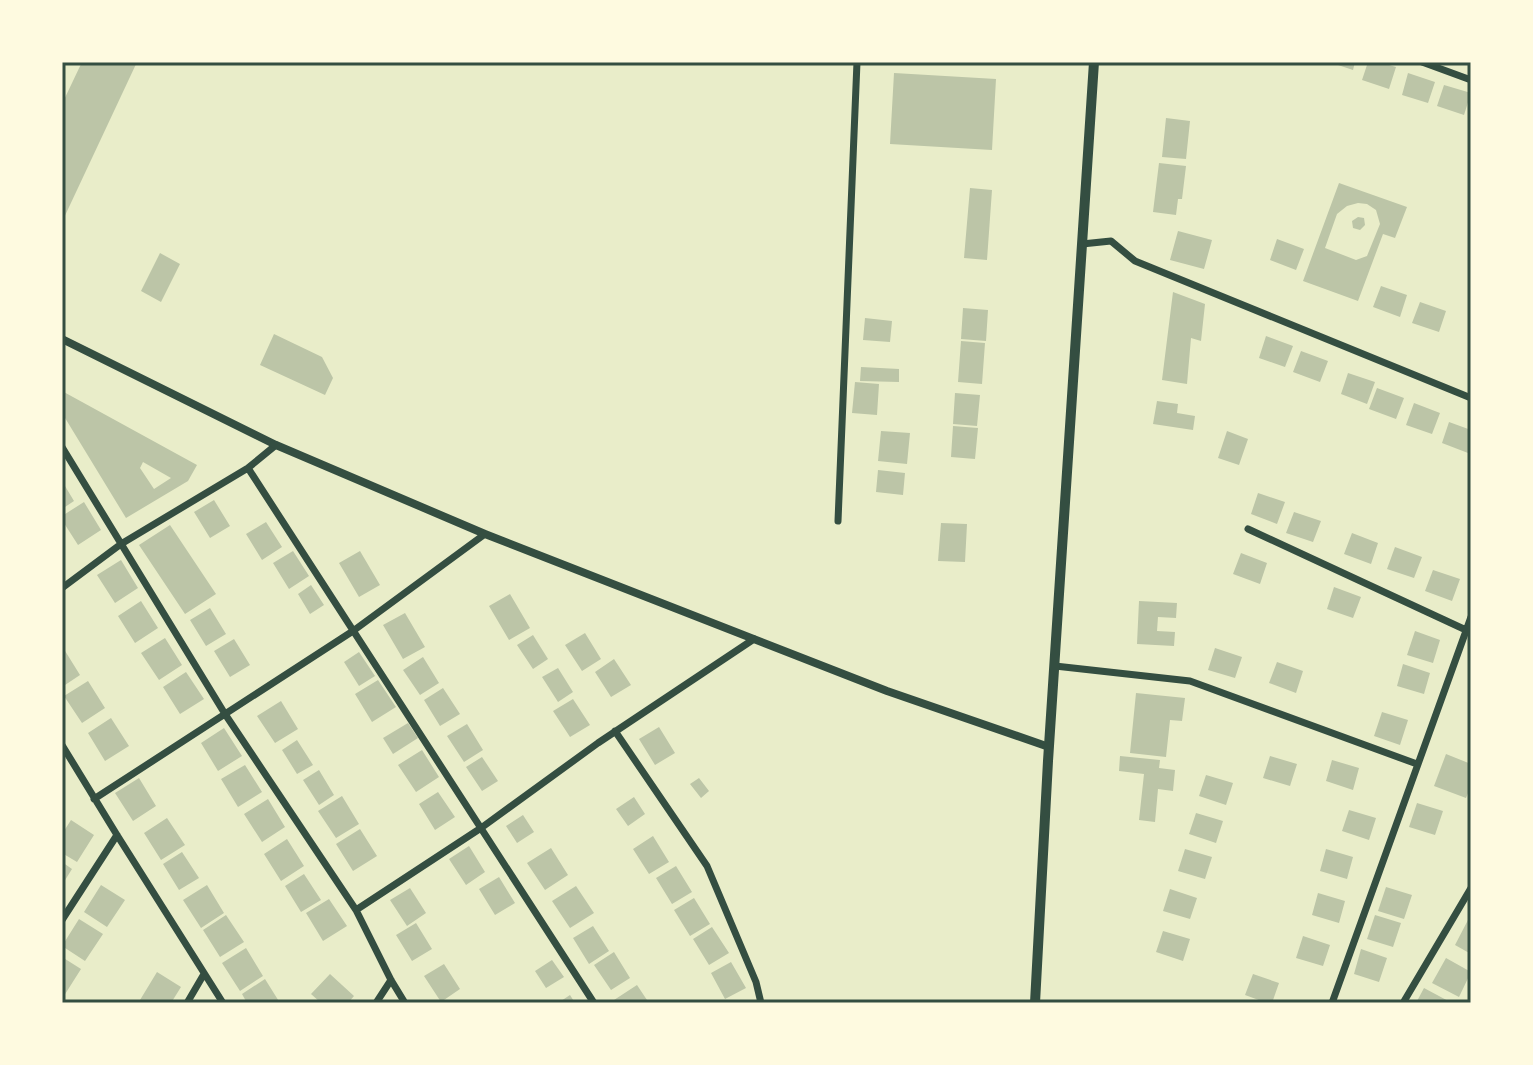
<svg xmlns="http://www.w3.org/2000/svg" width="1533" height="1065" font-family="'Exo 2',sans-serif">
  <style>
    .building { fill: #bcc5a7; fill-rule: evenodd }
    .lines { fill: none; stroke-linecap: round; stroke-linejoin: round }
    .minor { stroke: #344e41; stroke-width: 7 }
    .tertiary { stroke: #344e41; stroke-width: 8 }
    .primary { stroke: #344e41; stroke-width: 10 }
    .neatline { fill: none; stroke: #344e41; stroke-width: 3 }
  </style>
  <rect width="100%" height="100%" fill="#e9edc9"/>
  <path class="building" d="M82,62H137L62,222V104Z
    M1329,62H1355L1353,70Z
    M1368,62H1379L1396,67L1389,89L1362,80Z
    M894,73L996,79L992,150L890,144Z
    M1408,73L1435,82L1428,103L1402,95Z
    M1444,85L1471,93L1464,115L1437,106Z
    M1166,118L1190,121L1186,159L1162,157Z
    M1159,163L1186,166L1182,199H1178L1176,215L1153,212Z
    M1339,183L1407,207L1395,238L1383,234L1358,301L1303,281ZM1358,203L1367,204L1376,210L1380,224L1367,256L1356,260L1325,248L1337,214L1347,206Z
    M970,188L992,190L987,260L964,258Z
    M1358,217L1364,218L1365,225L1360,230L1353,228L1352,221Z
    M1178,231L1212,240L1204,269L1170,260Z
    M1277,239L1304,249L1296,270L1270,260Z
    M160,253L180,264L161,302L141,291Z
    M1381,286L1407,295L1400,317L1373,307Z
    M1173,292L1205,304L1201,341L1191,338L1187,384L1162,380Z
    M1420,302L1446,311L1439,332L1412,323Z
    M963,308L988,310L986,341L961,339Z
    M865,318L892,321L890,342L863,340Z
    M274,334L322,357L333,378L325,395L260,365Z
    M1266,336L1293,346L1285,367L1259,358Z
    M961,341L985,343L982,384L958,382Z
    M1301,351L1328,361L1320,382L1293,372Z
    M861,367L899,369V382L860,381Z
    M1348,373L1375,382L1367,404L1341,394Z
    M855,382L879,384L877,415L852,413Z
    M1377,388L1404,398L1396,419L1369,409Z
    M62,391L197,465L188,481L126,518L62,413ZM143,462L171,478L154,489L140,468Z
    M955,393L980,395L977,426L953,424Z
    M1157,401L1178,404L1177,413L1195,416L1193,430L1153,424Z
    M1414,403L1440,413L1432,434L1406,425Z
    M1449,422L1471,430V446L1468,453L1442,443Z
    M953,426L978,428L975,459L951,457Z
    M881,431L910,433L907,464L878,461Z
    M1227,431L1248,439L1239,465L1218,458Z
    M878,470L905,473L903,495L876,492Z
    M62,481L74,501L62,509Z
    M1258,493L1285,502L1277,524L1251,514Z
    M214,500L230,526L210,538L194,512Z
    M84,502L101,530L78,545L62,520V516Z
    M1294,512L1321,521L1313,542L1286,533Z
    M266,522L282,547L262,560L246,534Z
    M941,523L967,524L965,562L938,561Z
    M170,525L216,594L185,614L139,545Z
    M1352,533L1378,543L1371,564L1344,554Z
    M1395,547L1422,557L1414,578L1387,569Z
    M293,551L309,576L289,589L273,563Z
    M360,551L380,585L359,597L339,563Z
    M1241,553L1267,563L1260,584L1233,574Z
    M121,560L138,588L115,603L97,575Z
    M1433,570L1460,579L1452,601L1425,591Z
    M311,585L324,605L310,614L298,594Z
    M1334,587L1361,597L1353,618L1327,609Z
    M510,594L530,628L509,640L489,606Z
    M141,601L158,628L135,643L118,616Z
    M1139,601L1177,603L1176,618L1158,617L1157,631L1175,632L1174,646L1137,644Z
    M210,608L226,634L206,646L190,620Z
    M405,613L425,647L403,659L383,625Z
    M1415,631L1440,640L1433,663L1407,655Z
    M585,633L601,659L582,671L565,645Z
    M533,635L548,659L533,669L517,645Z
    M165,638L182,665L159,680L141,653Z
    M234,639L250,665L230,677L214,651Z
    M62,646L80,675L62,687Z
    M1215,648L1242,657L1235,678L1208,670Z
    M359,652L375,676L359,686L344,662Z
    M423,657L439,683L420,695L403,670Z
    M614,659L631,685L611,697L595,672Z
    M1277,662L1303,671L1296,693L1269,683Z
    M1403,664L1430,673L1424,694L1397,686Z
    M558,668L573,692L558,702L542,677Z
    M186,672L204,699L180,714L163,687Z
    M378,680L396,707L372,722L355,694Z
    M88,681L105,708L82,723L64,696Z
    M443,688L460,714L440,726L424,700Z
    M1136,693L1185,698L1182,721L1170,720L1166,757L1130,753Z
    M573,699L590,725L570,737L553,711Z
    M281,701L298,729L275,743L257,716Z
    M1382,712L1408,720L1400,745L1374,736Z
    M111,718L129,746L105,761L88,733Z
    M408,723L418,738L393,754L383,738Z
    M467,724L483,750L464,762L447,736Z
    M659,727L675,753L655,765L639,739Z
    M224,728L242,756L218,771L201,743Z
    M297,740L313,765L297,774L282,750Z
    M422,750L439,777L416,792L398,765Z
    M1446,754L1471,764V786L1466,798L1434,786Z
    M1120,756L1160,760L1159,768L1175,770L1173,791L1158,789L1155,822L1139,820L1144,774L1119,771Z
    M1270,756L1297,764L1290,786L1263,778Z
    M482,757L498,781L482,791L466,767Z
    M1332,760L1359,768L1353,790L1326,781Z
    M245,765L262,792L238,807L221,779Z
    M319,770L334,795L319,805L303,780Z
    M1206,775L1233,783L1226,805L1199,796Z
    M139,778L156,806L133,821L115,793Z
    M699,778L709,791L701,798L690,784Z
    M438,792L455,817L435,830L419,804Z
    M342,796L359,824L336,838L318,811Z
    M634,797L645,814L628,826L616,809Z
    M268,799L285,827L262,842L244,814Z
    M1417,803L1443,811L1435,835L1409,827Z
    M1349,810L1376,818L1369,840L1342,831Z
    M1196,813L1223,821L1216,843L1189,834Z
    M523,815L534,832L517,843L506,826Z
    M167,818L185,845L161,860L144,833Z
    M71,820L94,835L77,862L62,853V834Z
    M360,829L377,856L353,871L336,844Z
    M653,836L669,862L649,874L633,849Z
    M287,839L304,866L281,881L264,854Z
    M469,846L485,872L466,885L449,859Z
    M551,848L568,875L545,890L527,863Z
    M1185,849L1212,857L1205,879L1178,871Z
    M1326,849L1353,857L1347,879L1320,871Z
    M182,852L199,878L179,890L163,864Z
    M62,862L72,869L62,885Z
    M676,866L692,892L672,904L656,878Z
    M304,874L321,900L301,912L285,886Z
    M499,877L515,903L495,915L479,889Z
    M101,885L125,900L107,927L84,912Z
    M207,885L224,913L201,928L183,900Z
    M576,886L594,913L570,928L552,901Z
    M1386,887L1412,895L1404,919L1378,911Z
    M410,888L426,913L407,926L390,900Z
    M1170,889L1197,898L1190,919L1163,911Z
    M1318,893L1345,901L1339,923L1312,915Z
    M694,898L710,924L690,936L674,910Z
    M329,899L347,926L323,941L306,913Z
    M226,915L244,942L220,957L203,930Z
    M1375,915L1401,923L1393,947L1367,939Z
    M79,919L103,934L85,961L62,946Z
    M1468,920L1471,922V954L1455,945Z
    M416,923L432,949L412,961L396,935Z
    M593,926L609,951L589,964L573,938Z
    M712,927L729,953L709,965L693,939Z
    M1163,931L1190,939L1183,961L1156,952Z
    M1303,936L1330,945L1323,966L1296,958Z
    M246,948L263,976L240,991L222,963Z
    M1361,949L1387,958L1379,982L1354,974Z
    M614,952L630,978L611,990L594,965Z
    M62,957L81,969L62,999Z
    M1446,958L1471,972L1459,997L1432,983Z
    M552,960L564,977L546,988L535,971Z
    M731,962L746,988L725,999L711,973Z
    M444,964L460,989L441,1002L424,976Z
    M157,972L181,987L171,1003H146L140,1000Z
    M330,974L354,996L348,1003H321L311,994Z
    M1253,974L1279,983L1272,1003H1267L1245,995Z
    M265,979L280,1003H247L242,994Z
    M637,985L649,1003H616L614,1000Z
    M1424,988L1452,1003H1416Z
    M570,995L575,1003H558Z"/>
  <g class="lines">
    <path class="minor" d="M1422,62L1471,80
      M1082,244L1111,241L1135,261L1471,398
      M62,447L225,714L356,910L391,980L405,1003
      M248,468L594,1003
      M838,521L857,62
      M1248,529L1466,630
      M62,588L121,544L248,468L276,445
      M1055,666L1190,681L1417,764
      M615,731L707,866L756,982L761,1003
      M62,745L117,835L223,1003
      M94,799L353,631L485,534
      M356,910L481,828L598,743L754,639
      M62,920L117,835
      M187,1003L204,974
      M376,1003L391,980
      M1332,1003L1471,617
      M1403,1003L1471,888"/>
    <path class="tertiary" d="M62,339L276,445L485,534L887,691L1049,747"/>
    <path class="primary" d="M1035,1003L1048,761L1094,62"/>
  </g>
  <rect width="1533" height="1065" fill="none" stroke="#fefae0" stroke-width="128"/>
  <rect x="64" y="64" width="1405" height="937" class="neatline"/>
</svg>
